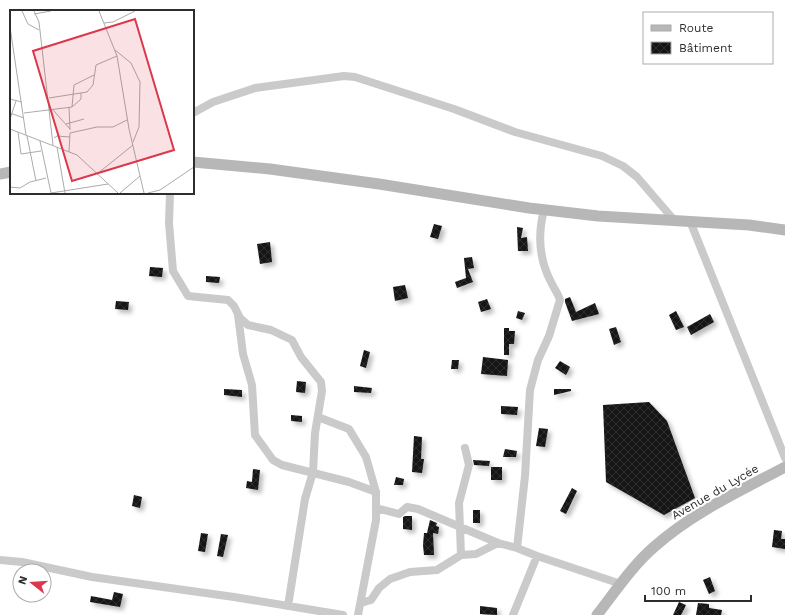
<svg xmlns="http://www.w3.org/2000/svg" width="785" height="615" font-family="'Work Sans',sans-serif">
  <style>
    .building { fill: url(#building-cross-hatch); filter: url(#shadow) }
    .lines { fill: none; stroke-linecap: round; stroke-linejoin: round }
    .minor { stroke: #cacaca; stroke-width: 8 }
    .secondary { stroke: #b7b7b7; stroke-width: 11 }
    .labels { text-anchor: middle; stroke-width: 4; stroke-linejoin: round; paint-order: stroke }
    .street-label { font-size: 12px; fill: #2d2d2d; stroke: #fff }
    .inset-road { fill: none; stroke: #ababab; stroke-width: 1 }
    .view { fill: #dc374c; fill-opacity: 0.15; stroke: #dc374c; stroke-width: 2 }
    .inset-edge { fill: none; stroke: #2d2d2d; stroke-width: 2 }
  </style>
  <defs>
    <pattern id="building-cross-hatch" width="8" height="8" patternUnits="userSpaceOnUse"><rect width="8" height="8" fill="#141414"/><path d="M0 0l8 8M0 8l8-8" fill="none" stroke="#2e2e2e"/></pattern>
    <filter id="shadow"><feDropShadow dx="3.5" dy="3.5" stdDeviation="2" flood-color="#0004"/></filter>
  </defs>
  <rect width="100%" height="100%" fill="#fff"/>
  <path class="building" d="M434,224L442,226L438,239L430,237Z
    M517,227L523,228L521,238L527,237L528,251H518Z
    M270,242L272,262L260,264L257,244Z
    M472,257L474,268L468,269L473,282L457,288L455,282L466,278L464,258Z
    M150,267L163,268L162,277L149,276Z
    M206,276L220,277L219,283L206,282Z
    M405,285L408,298L395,301L393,287Z
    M570,297L576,312L595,303L599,314L572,321L565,302V299Z
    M487,299L491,309L481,312L478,302Z
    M116,301L129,302L128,310L115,309Z
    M518,311L525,313L522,320L516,318Z
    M676,311L684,327L676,330L669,315Z
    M710,314L714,322L691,335L687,327Z
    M616,327L621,342L614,345L609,329Z
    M504,328H509V331H515L514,344H509V355H504Z
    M364,350L370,352L366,368L360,366Z
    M483,357L508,360L507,376L481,374Z
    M452,360H459L458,369H451Z
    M560,361L570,367L566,375L555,368Z
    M297,381L306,382L305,393L296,392Z
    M354,386L372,388L371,393L354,392Z
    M224,389L242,390V397L224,395Z
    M554,389H571V391L554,395Z
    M649,402L667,421L695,498L664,515L606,482L603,405Z
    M501,406L518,407L517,415L501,414Z
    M291,415L302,416V422L291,421Z
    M539,428L548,429L545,447L536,446Z
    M414,436L422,437L421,459H424L422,473L412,472Z
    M505,449L517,451L516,457H503Z
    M473,460L490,461L489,466L474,465Z
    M491,467H502V480H491Z
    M253,469L260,470L258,490L246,488L247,481L252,482Z
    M396,477L404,479L403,485H394Z
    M572,488L577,491L566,514L560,511Z
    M134,495L142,497L140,508L132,506Z
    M473,510H480V523H473Z
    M405,516H412V530L403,529V517Z
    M430,520L437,523L436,526L439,527L438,534L433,533L434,555H424L423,545L424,533H427Z
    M774,530L782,531L781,539H785V549L772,547Z
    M201,533L208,534L205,552L198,551Z
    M221,534L228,535L223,557L217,556Z
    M710,577L715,591L709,594L703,580Z
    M114,592L123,594L120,607L90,602L91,596L112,600Z
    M679,602L686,605L681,615H673Z
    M698,603L709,604V608L722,610L721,615H696Z
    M480,606L497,608V615L480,614Z"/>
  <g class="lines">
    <path class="minor" d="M193,113L213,102L255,88L344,76L355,77L454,109L515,132L602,156L623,166L637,177L674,220
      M170,193L169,223L173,271L188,296L228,300L234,306L240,318L248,325L271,330L292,340L301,357L321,382L322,391L315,433L313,472L305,499L288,606
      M544,210C538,233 539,258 550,280C553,287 558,293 560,300L549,336L538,360L530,390L525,476L517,548L537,556L621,584
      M690,221L785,458
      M238,315L243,354L252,385L255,435L273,460L282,465L349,482L376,492
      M318,417L349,429L366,457L376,492V520L358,615
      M376,508L399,514L407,507L418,509L498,543L517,548
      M461,555L459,503L469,465L465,448
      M0,560L22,562L92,577L234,597L343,615
      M361,603L371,600L379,588L390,579L410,572L437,570L461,555L476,554L498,543
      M513,615L537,556"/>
    <path class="secondary" d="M193,162L270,169L379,184L529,208L598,216L749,225L785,230
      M0,174L11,172
      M597,615C615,592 632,566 654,547C692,513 740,491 785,467"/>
  </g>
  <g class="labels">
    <g class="street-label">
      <text transform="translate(715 492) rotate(-30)" y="4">Avenue du Lycée</text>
    </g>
  </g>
  <g transform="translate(10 10)">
    <rect width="184" height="184" fill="#fff"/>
    <path class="inset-road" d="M12,1L18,14L29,20M24,1L29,12L43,135M89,1L107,46L119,119L134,183M24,4L41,1M94,13L103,12L125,1M0,17L16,125M105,40L121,53L130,72L129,117L123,132M39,88L77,82L83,75L86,55L107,46M0,89L12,92M59,97L60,120M62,97L64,75L84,65M43,100L60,119M0,103L14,108M14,103L62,97L71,89V83M0,109L6,91M56,114L74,109M0,119L67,145L108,183M8,122L11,144L31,141M17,126L26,171M44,128L47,126L60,127M30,131L41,183M47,137L55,183M59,142L60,123L87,117H103L117,110M87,164L123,135M0,177L10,178L20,172L36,168M41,183L98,174M110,183L130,166M138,183L150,180L184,157"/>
    <path class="view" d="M125,9L164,140L62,171L23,41Z"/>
    <rect width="184" height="184" class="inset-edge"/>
  </g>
  <rect x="643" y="12" width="130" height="52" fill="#ffffff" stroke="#ababab"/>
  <rect x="651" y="25" width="20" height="6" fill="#b7b7b7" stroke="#ababab"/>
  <text x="679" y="32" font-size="12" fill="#2d2d2d">Route</text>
  <rect x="651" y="42" width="20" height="12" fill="url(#building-cross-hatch)" stroke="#ababab"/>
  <text x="679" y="52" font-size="12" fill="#2d2d2d">Bâtiment</text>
  <g transform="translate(32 583) rotate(287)"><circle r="19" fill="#ffffff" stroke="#ababab"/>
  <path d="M0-3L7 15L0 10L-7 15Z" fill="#dc374c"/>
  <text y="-6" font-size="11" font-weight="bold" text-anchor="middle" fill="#2d2d2d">N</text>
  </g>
  <path d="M645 595v6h106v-6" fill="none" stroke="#2d2d2d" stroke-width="2"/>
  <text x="651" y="595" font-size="12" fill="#2d2d2d" stroke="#ffffff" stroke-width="3" paint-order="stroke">100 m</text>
</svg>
